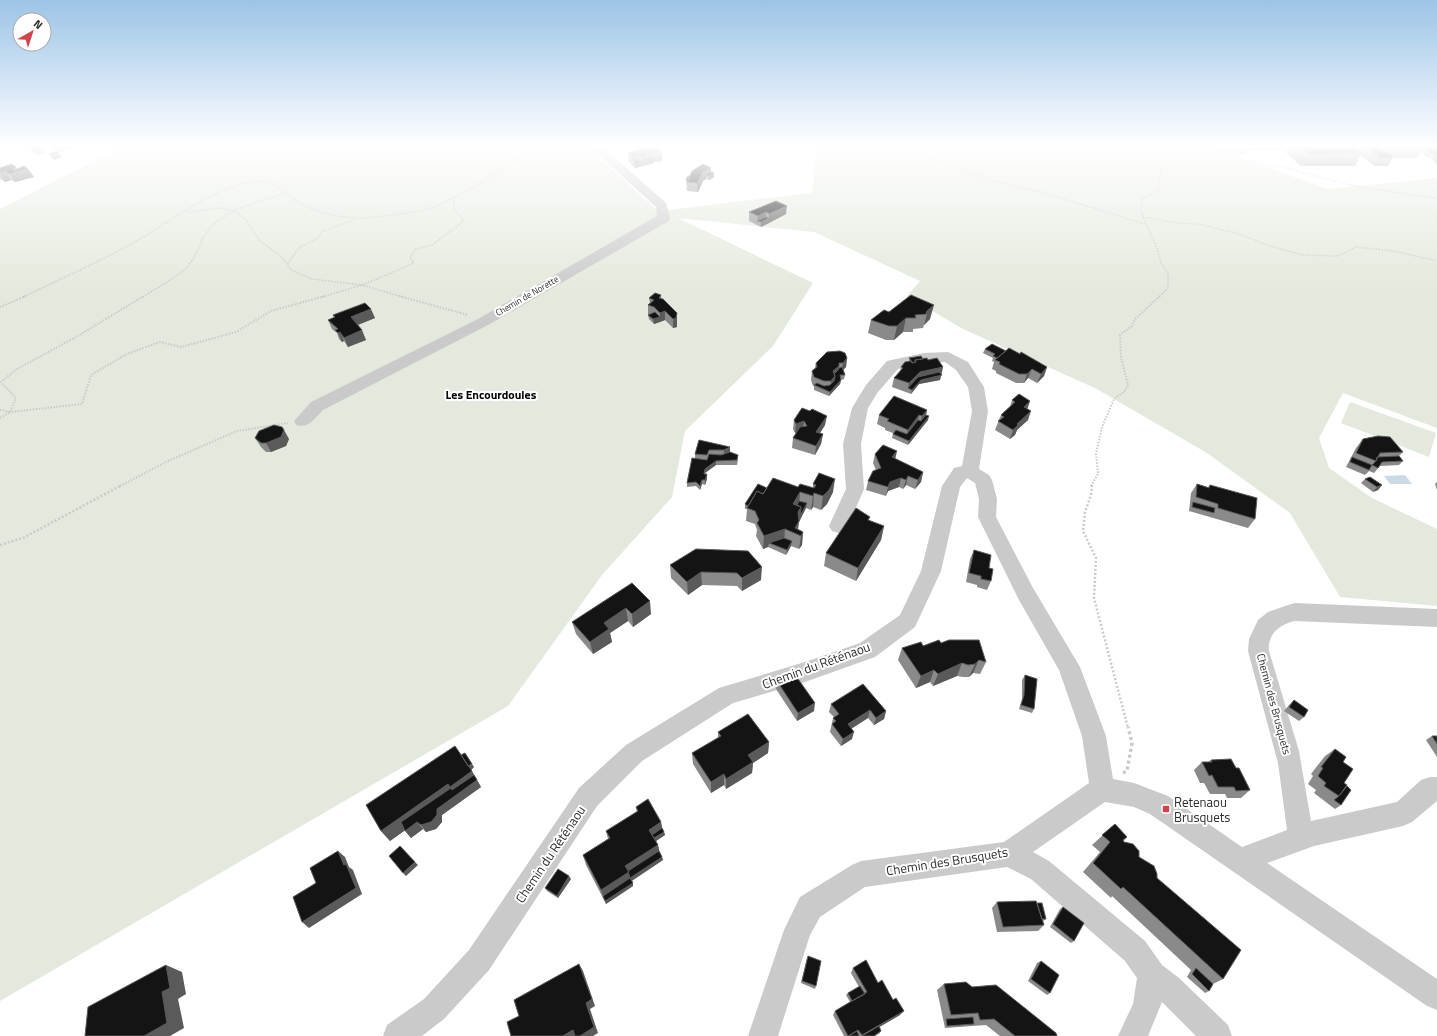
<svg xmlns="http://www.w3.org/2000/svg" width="1437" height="1036" font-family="'Titillium Web',sans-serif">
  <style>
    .green { fill: #e3e9dc }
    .water { fill: #cbdbe6 }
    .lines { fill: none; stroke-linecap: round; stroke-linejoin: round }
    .path-far3 { stroke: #cacaca; stroke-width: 1.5; stroke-dasharray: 1.5 1.5; stroke-linecap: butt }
    .path-far2 { stroke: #cacaca; stroke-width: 2; stroke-dasharray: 1.5 1.5; stroke-linecap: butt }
    .path-far1 { stroke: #cacaca; stroke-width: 2.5; stroke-dasharray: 2 2; stroke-linecap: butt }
    .path { stroke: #cacaca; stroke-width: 3.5; stroke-dasharray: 3 3; stroke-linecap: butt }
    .minor { fill: #cacaca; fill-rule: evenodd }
    .wall { fill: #8a8a8a }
    .shaded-wall { fill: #5a5a5a }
    .building { fill: #141414; stroke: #5a5a5a }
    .poi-dot { fill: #ce454d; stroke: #fff; stroke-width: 1.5 }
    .labels { text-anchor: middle; stroke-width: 4; stroke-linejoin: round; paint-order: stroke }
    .far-street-label { font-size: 9px; fill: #2d2d2d; stroke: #fff }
    .street-label { font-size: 11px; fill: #2d2d2d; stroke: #fff }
    .neighbourhood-label { font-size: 12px; font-weight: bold; fill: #000; stroke: #fff }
    .near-street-label { font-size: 13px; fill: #2d2d2d; stroke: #fff }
    .near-poi-label { font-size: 13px; fill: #2d2d2d; stroke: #fff; text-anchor: start }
  </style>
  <rect width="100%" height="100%" fill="#fff"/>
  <path class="green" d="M121,147H166L170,149L177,147H401L419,151L428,147H588L658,211L812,193L817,147H1221L1219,150L1328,189L1437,178V428L1343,393L1319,438L1329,468L1372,498L1437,529V606L1340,597L1290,513L1207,453L1095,388L963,329L907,296L920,281L814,232L678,218L813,283L773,346L685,431L672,497L602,575L508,706L0,1001V209Z
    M1350,402L1436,433L1429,457L1341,423Z"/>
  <path class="water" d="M1405,475L1412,484H1390L1384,476Z"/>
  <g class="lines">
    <path class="path-far3" d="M904,147L947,165L994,181L1041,192L1145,224
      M1250,161C1286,166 1319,178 1355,186C1382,191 1410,194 1437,198
      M189,212L220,208L235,211L246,220L260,241L283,258L291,270L312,279L362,285L403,297
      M1143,217L1178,223L1198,224L1239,234L1267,245L1302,255L1338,256L1356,247L1394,251L1437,261
      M367,218C390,215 414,214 436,206C471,191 504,167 536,147
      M288,263L300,247L317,239L323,231L356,219
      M23,297C61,279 98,262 135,242C172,221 219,182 262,181C278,181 287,196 300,203C322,215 343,218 367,218
      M143,297C155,289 179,276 188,266C200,252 200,237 213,225C232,207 261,202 285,193
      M322,297L362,285L408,266L414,262L410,259L414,250L432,245L464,221L454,209V197
      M1159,297L1168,288V273L1161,263L1157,248L1143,217L1141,209L1143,198L1158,192L1163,153H1169L1173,147"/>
    <path class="path-far2" d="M399,296L468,315
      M0,307L26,296
      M0,410L10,412L82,404L91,375L127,354L160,342L181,347L236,332L271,311L325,296
      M0,418L10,412L16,398L1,382L17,369L76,337L144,296
      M120,486L168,461L237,431L288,423
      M1091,486L1098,474L1096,454L1102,427L1114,399L1124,392L1128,385L1121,357L1120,335L1132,326L1135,319L1160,296"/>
    <path class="path-far1" d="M1092,485L1091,495L1085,512L1083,531L1096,558L1094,598L1128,728
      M0,545L23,538L122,485"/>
    <path class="path" d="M1123,773L1127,771L1132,743L1128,727"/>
    <path class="minor" d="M590,147H603L666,203L670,218L669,221L488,325L323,410C315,418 309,429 296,425L294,421L311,402L478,319L657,216L656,207Z
      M1215,147L1235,149L1234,147H1247L1250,151L1248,153C1236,156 1224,158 1215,147Z
      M948,352L968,362L984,387L988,411L979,469L989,475L992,480L997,499L996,517L1033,588L1080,667L1106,736L1113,779L1134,783L1168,796L1242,847L1287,830L1278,763L1248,651L1249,639L1258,620L1268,612L1288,605L1295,603L1437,609V627L1295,621C1280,624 1267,634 1269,651L1299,751L1311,821L1397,802L1421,780L1430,777H1437V801L1412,822L1403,826L1314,846L1267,863L1437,979V1010L1427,1006L1150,814L1134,807L1105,802L1033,852L1049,861L1145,941L1162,965L1179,978L1228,1025L1232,1036H1196L1162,1002L1148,1036H1118L1133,1004L1137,978L1125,961L1031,879L1007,867L865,887L820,917L810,935L778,1036H748L784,930L800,897L852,865L861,861L1004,842L1089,783L1082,736L1059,670L1019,600L978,517L979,499L975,483L967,478L960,487L941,571L915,627L875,657L805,682L733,703L642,761L597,806L489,970L444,1019L422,1036H383L387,1025L424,999L469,950L579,788L626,745L719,688L805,662L860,643L900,615L921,571L942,486L954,468L962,466L972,411L968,387L956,370L945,362L924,363L898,369L878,392L868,408L861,444L864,489L846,531L839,533L832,531L829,526L846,489L843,444L852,408L866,385L887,361L924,353Z"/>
  </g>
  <path class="wall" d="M30,147L45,152L38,155L32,152Z
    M52,147H72L60,152L52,148Z
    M1247,147H1381L1380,148L1383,150L1385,147H1419L1421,149L1422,147H1436L1437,148V165L1431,158L1426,157L1422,152L1417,158H1393L1388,166H1374L1361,155L1355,166H1301L1283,150H1249Z
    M662,152V161L654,162V163L635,168L628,161V153Z
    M59,153L62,157L54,160L52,158L49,154Z
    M0,168L28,169L34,177L15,182L11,180L5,182L0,179Z
    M711,168V172L714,173V177L709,180L706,179L703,181L698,192L687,191L686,180L690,177Z
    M776,201L786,214L761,227L749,221V212Z
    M661,295V299L677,313V327L673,328L665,320L654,324L649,319L648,315L649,314H648V305L650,303L649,298Z
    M911,295L930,319L924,325L923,328L913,329V332H903L894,340H886L868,333L871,320L889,312Z
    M333,315L375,318L358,325L366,340L348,347L344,341L342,342L339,339L337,333L332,329L328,320L334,318Z
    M985,349L1006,351L1047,367L1044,376L1037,383L1028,378L1024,383H1016L996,373V371L992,369L994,362L992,361L993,358L983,353Z
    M847,358L846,367L843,370L845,375L844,379L841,380L840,384L829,396L814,390V386H813L811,380L812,371L815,368L816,363Z
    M909,358L923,359L928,360L943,367L940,380L919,384L911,394L892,387L894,378L900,372L901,367L909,361Z
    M1012,400L1030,401L1027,409L1028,420L1017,430L1015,435L1010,439L995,430L1001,415L1010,407Z
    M802,408L825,425L820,433L823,434L821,444L815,455L792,448L793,438L797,432L795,433L793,429L794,420Z
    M927,410L926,415L928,420L908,445L892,438L893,433L885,430V428L877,424L879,415Z
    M255,438L289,439L286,446L271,452H266L261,447Z
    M1363,439L1403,452L1399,456L1403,461L1399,465L1380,466L1374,473L1369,471L1365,475L1346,467L1356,448Z
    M699,440L730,452L738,460L737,465H716L705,473V474H707V479L705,485L702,484L700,490L696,486L687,487V483L695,458V454Z
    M875,454L895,459L923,472L921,482L915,489L906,485L903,489L899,487L888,491L886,496L866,490L868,481L876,470L873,463Z
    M1365,479L1382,485L1378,490L1373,492L1361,483Z
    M1437,482V490L1435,484Z
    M813,484L833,492L827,504L821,510L813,507L811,510L806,508L799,522L798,529L803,532L802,545L799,549L791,546L786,555L768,547L763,549L756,536L757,530L755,524L746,521L747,509H745V504L767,488L798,487L813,488Z
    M1197,484L1208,487L1210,485L1255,519L1248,528L1189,511L1191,493Z
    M869,520L884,526L881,540L856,581L824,566L826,553Z
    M696,549L761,580L742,591L737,586L702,585L688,595L671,578L670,565Z
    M974,550L989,568L991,581L987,590L977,587V585L966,582L970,559Z
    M632,583L651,614L633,627L628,621L610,633L612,642L593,654L576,634L572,622Z
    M941,643L986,662L980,674L973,673L969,677H963L957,676L933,686L930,682L916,688L898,660L902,648Z
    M1025,675L1034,709L1032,713L1019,709L1022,699V680Z
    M777,681L814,711L797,721L776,689Z
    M1294,700L1304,717L1299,721L1284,711L1290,704Z
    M831,704L886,711L884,719L874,725L868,718L851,729L852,739L841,746L830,732L833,718L834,717L829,712Z
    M718,732L769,742L768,753L753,763L752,773L726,789L724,785L711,793L693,764L692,753L718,738Z
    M1432,736H1437V757L1426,740Z
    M1335,749L1343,762L1344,783L1341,805L1335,809L1314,793L1316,790L1308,784L1313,776L1311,774L1325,756Z
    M461,755L474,767L471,770L481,787L442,815V822L436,829L426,832L423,829L411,838L405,830L390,841L381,831Z
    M1211,760L1236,768L1250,790L1241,798H1227L1225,794H1210L1204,783H1200L1194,770L1202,762H1208Z
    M636,807L661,822L662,828L664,832L665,835L656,841L658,845L659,851L662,857L663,860L632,881L633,886L606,904L586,865L583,855L608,839L606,831L637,812Z
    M1115,824L1127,837L1123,841L1139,857L1157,878L1223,979L1213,984L1209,991L1205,993L1187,977L1191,970L1112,896L1111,898L1083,872L1100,852L1092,845Z
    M571,879L558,898L547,891L545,888Z
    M997,902L1037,903L1046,919L1043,921L1044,925L1038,931L997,932L992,908Z
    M1063,907L1074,941L1071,943L1050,927L1060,909Z
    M807,958L816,986L815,989L801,983Z
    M1041,961L1050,993L1047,995L1028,981L1037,963Z
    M853,968L878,983L900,1015L879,1027L880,1033L875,1036H844L833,1015L835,1011L850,1002L846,995L848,993L859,987L851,973Z
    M944,984L972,987L1057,1036H1000L986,1025L945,1028L937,990Z"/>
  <path class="shaded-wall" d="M57,147H72L60,152Z
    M43,148L45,152L38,155L35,151Z
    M662,152V161L654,162V163L635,168V163L633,161L632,157L639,155V162H642L641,157L645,154Z
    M59,153L62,157L54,160L52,155Z
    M16,167L19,171L28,169L34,177L15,182L9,174L13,169Z
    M711,168V175L714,173V177L709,180V176L706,175V179L703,181L698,192L697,183L703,172Z
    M5,171L11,180L5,182L0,174V173Z
    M787,206L786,214L769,223V214Z
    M766,212V220L769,218V223L761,227V222L757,221L758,216Z
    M934,305L930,319L924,325L927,314L926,312Z
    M371,309L375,318L355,326L351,317Z
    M665,311V320L660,322V313Z
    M677,313V327L673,328V319Z
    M660,317V322L654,324L653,319Z
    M906,318L903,332L894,340L897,326Z
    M362,330L366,340L348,347L344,338Z
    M340,332L344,341L342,342L338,333Z
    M847,358L846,367L841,372L843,363Z
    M839,366L838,375L834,386L830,390L831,381L833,371Z
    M943,367L940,380L919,384L911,394L912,390L908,388L909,383L920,372Z
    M1047,367L1044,376L1037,383L1041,374Z
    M1032,369L1028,378L1024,383L1027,374Z
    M841,380L840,384L829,396L830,392Z
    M1030,401L1027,410L1024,407Z
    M927,410L925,419L920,425L922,416Z
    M1031,411L1028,420L1017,430L1015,435L1010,439L1013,430L1017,424Z
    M919,415L917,424L905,439L908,430Z
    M827,416L825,425L815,441L816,432Z
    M929,416L928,420L908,445L909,441Z
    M804,421L803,430L795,433L796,424Z
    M284,430L289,439L286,446L271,452L266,443Z
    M823,434L821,444L815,455L816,446Z
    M730,447V457L724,459V450Z
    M897,451L895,460L892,457Z
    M716,461V465L705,473L704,478V474L705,469Z
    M923,472L921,482L915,489L918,480Z
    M707,474V479L705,485V480Z
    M908,476L906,485L903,489L906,480Z
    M901,478L899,487L888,491L886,496L888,487L890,482Z
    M835,479L833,492L827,504L821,510L823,496Z
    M702,480V484L700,490V486Z
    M1382,485L1378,490L1373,492L1377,487Z
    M800,492L799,505L794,513L793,504Z
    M814,493L813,507L811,510L813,496Z
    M807,503L806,508L799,522L797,534L794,533L798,512L801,507Z
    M884,526L881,540L856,581L858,568Z
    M785,529L784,543H769L768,547L763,549L764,536Z
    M803,532L802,545L799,549L801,536Z
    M792,541L791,546L786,555L787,550Z
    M762,567L761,580L742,591V578Z
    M701,572L702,585L688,595L687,582Z
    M650,601L651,614L633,627L632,614Z
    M626,608L628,621L610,633L612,642L593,654L590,642L604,623Z
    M979,660L973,673L969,677L975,664Z
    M962,663L957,676L933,686L938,674Z
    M934,670L930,682L916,688L921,676Z
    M815,703L814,711L797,721L798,713Z
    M870,710L868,718L846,732L848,724Z
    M886,711L884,719L874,725L876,718Z
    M854,732L852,739L841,746L843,739Z
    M769,742L768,753L753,763L752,773L726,789V779L748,755Z
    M472,764L474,767L470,771L468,767Z
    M472,771L481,787L442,815V822L436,829L426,832L421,825L437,809L455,795L390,841L381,831L448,784Z
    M724,774V785L711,793V782Z
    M417,822L423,829L411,838L405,831Z
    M661,822L663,832L652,839L649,830Z
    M664,832L665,835L653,843L652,840Z
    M658,845L660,854L662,857L663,860L604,899L601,890L625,866Z
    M338,851L345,857L349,867L353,870L362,894L309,928L302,922L344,865Z
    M415,862L418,865L406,876L403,873Z
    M569,876L571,879L558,898L557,896Z
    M633,883V886L606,904L605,901Z
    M579,964L583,971L595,1006L590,1009L598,1033L593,1036H580L586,1003Z
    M166,965L182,972L186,994L178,999L184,1028L170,1036H144L162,992Z
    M904,1011L900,1015L864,1036H861Z
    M573,1030L576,1036H563Z"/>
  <path class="building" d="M30,147H41L43,148L35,151Z
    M650,147H656L662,152L645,154L647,156L641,157L639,155L632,157L628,153Z
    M1301,147H1355L1362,153L1308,154Z
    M1366,147H1377L1392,155H1390L1393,157L1380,158Z
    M1395,147H1419L1423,150L1398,149Z
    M1424,147H1436L1437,148V157L1434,154L1429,153Z
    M57,151L59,153L52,155L49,154Z
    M651,157L654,159L647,160V158Z
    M639,160L642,162L635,163L633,161Z
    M11,164L16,167L13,169L15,170L24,166L28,169L9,174L5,171L0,173V168Z
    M703,164L711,168L703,172L697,183L687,182L692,171Z
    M711,172L714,173L709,176L706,175Z
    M688,176L690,177L688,180H686Z
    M776,201L787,206L769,214L766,212L758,216L749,212Z
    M766,217L769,218L761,222L757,221Z
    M655,293L661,295L659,298L663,299L677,313L676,318L673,319L665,311L660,313L654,307L648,305L654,300L649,298Z
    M911,295L934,305L926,312L927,314L915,315L916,318H906L897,326H889L871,320L884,310L889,312Z
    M365,303L371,309L351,317L362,330L344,338L340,332L338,333L335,330L338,329L328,320L335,317L333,315Z
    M655,312L660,317L653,319L648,315Z
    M992,344L1006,351L997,358L993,356L995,354L985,349Z
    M1009,348L1020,354L1021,352L1047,367L1041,374L1032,369L1027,374H1019L999,364L1000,362L995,360Z
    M840,351L845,353L847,358L843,363H839V366L833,371L835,376L831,381H824L814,377L812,371L817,367L816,363L827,352Z
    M921,356L923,359L915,360V362L913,363L909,358Z
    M927,358L928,360L937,358L943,367L920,372L909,383L894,378L903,368L901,367L905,362L911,361L912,363L916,362L915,360Z
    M842,367L845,375H840L841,380L830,392L814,385L817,383L824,386L830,385L834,381L835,376L834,374L838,370L839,368Z
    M939,372L942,375L921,380L912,390L908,388L918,377Z
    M1019,394L1030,401L1024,407L1031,411L1017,424L1018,425L1013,430L998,421L1004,417L1001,415L1015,402L1012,400Z
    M894,396L927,410L922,416L919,415L908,430L887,421L889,419L879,415Z
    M802,408L810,411L812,409L827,416L816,432L823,434L816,446L793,438L800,427L807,426L804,421L796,424L794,420Z
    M926,415L929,416L909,441L893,434L896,430L907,434L918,420L921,421Z
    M274,425L282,427L284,430L281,437L266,443H261L255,438L259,431Z
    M1378,436L1390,437L1403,452L1380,453L1376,461L1356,453L1363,439Z
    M699,440L730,447L724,450H709L707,455L695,454Z
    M883,445L897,451L892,457L923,472L918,480L908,476L906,480L901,478L890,482L888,487L868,481L873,471L881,468L875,454Z
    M730,452L738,455L737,460L716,461L705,469L704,474H707L705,480H702L700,486L696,482L687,483L692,458L707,460L709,454L721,455Z
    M1399,456L1403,461L1382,462L1378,468L1372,465L1376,461L1377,457Z
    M1352,457L1372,465L1369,470L1350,462Z
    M819,473L835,479L829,490L823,496L814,493L813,496L800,492L793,504L801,507L798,512L799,521L795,528L803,532L801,536L785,529L764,536L757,523L759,520L755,511L747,508L757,491L763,494L773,478L798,487L800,484L814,488L816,485L813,484Z
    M1370,477L1382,485L1377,487L1365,479Z
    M758,484L767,488L763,494L757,491L748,506L745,504Z
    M1197,484L1209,488L1210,485L1257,498L1255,519L1218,508V504L1196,497Z
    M799,501L807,503L800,516L801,507L797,505Z
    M1193,502L1215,508L1214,513L1192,507Z
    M856,508L870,517L868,520L884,526L858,568L826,553Z
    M784,538L792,541L787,550L769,543Z
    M696,549L748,551L762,567L742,578L737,573L701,572L687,582L670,565Z
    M974,550L991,555L989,568L993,569L991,581L981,579V576L969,573Z
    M632,583L650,601L632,614L626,608L604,623L609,629L590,642L572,622Z
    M939,640L941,643L949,640H979L986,662L979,660L975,664L968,665L962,663L938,674L934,670L921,676L902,648L921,642L923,646Z
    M1025,675L1037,679L1034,709L1021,705L1024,695Z
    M796,676L815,703L798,713L777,681Z
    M863,684L886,711L876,718L870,710L848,724L854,732L843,739L832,724L836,721L833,718L839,714L831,704Z
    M1294,700L1308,710L1304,717L1289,707Z
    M748,714L769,742L748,755L753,762L726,779L724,774L711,782L692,753L721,736L718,732Z
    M1432,736H1437V744Z
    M455,746L472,771L450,787L448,784L381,831L366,805Z
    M1335,749L1346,757L1343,762L1353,769L1344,783L1347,785L1339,796L1324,786L1326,783L1318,776L1323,768L1321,767Z
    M465,753L472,764L468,766L461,755Z
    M1231,759L1236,768H1239L1250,790L1236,791L1234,787H1218L1212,775L1209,776L1202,762H1212L1211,760Z
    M474,775L477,780L437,809V815L431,822L421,825L417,822L405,831L401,822L451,788L452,790Z
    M1347,786L1351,790L1341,805L1334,800L1339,796Z
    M648,799L661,822L649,830L658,845L625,866L629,872L601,890L583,855L610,838L606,831L638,811L636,807Z
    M1115,824L1127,837L1123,840L1124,842L1133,844L1139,851V857L1154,866L1157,874V878L1241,950L1223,979L1123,887L1121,889L1093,863L1110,842L1102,835Z
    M662,828L664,832L654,838L652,835Z
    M400,846L415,862L403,873L389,856Z
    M338,851L344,865L346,864L356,888L302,922L293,897L316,883L310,868Z
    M659,851L662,857L630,878L628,871Z
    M558,869L569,876L557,896L545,888Z
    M630,878L633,883L605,901L603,896Z
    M1036,901L1044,925L1003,927L997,902Z
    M1037,903H1042L1046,919H1042Z
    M1063,907L1084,923L1074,941L1053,924Z
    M808,956L821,961L816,986L802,981Z
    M866,960L878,983L882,980L893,1000L896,998L904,1011L862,1035L858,1030L848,1036L835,1011L867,992L853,968Z
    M1041,961L1059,975L1050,993L1031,979Z
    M579,964L592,999L586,1003L594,1027L580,1036H575L573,1030L563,1036H511L507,1022L519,1016L514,1000Z
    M166,965L170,988L162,992L167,1023L144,1036H85L88,1007Z
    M1196,968L1213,984L1209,991L1192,974Z
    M966,982L972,987L996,985L1056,1033L1057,1036H1015L994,1019L980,1020L978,1013L951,1015L944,984Z
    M860,986L865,994L852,1001L848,993Z
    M973,1017L974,1024L947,1026L946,1019Z
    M879,1026L881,1031L874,1036H862Z
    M857,1031L859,1036H849Z"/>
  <linearGradient id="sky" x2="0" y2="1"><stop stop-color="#9cc4e7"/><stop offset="0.5" stop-color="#fff"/><stop offset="1" stop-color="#fff" stop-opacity="0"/></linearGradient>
  <rect width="1437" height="292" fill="url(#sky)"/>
  <rect class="poi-dot" x="1162" y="805" width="8" height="8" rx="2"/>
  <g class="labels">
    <g class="far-street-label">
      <text transform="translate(527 296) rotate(-30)" y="3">Chemin de Norette</text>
    </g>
    <g class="street-label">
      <text transform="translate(1274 704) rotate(75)" y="4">Chemin des Brusquets</text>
    </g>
    <g class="neighbourhood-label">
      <text x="491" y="399">Les Encourdoules</text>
    </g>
    <g class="near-street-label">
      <text transform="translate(816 665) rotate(-20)" y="5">Chemin du Réténaou</text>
      <text transform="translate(550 854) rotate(-56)" y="5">Chemin du Réténaou</text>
      <text transform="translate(947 861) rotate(-9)" y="5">Chemin des Brusquets</text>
    </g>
    <g class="near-poi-label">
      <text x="1174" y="807">Retenaou<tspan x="1174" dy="15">Brusquets</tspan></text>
    </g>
  </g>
  <g transform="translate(32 32) rotate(39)"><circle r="19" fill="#ffffff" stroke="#ababab"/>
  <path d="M0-3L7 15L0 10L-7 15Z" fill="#ce454d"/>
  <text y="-6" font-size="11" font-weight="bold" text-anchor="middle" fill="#2d2d2d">N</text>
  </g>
</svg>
